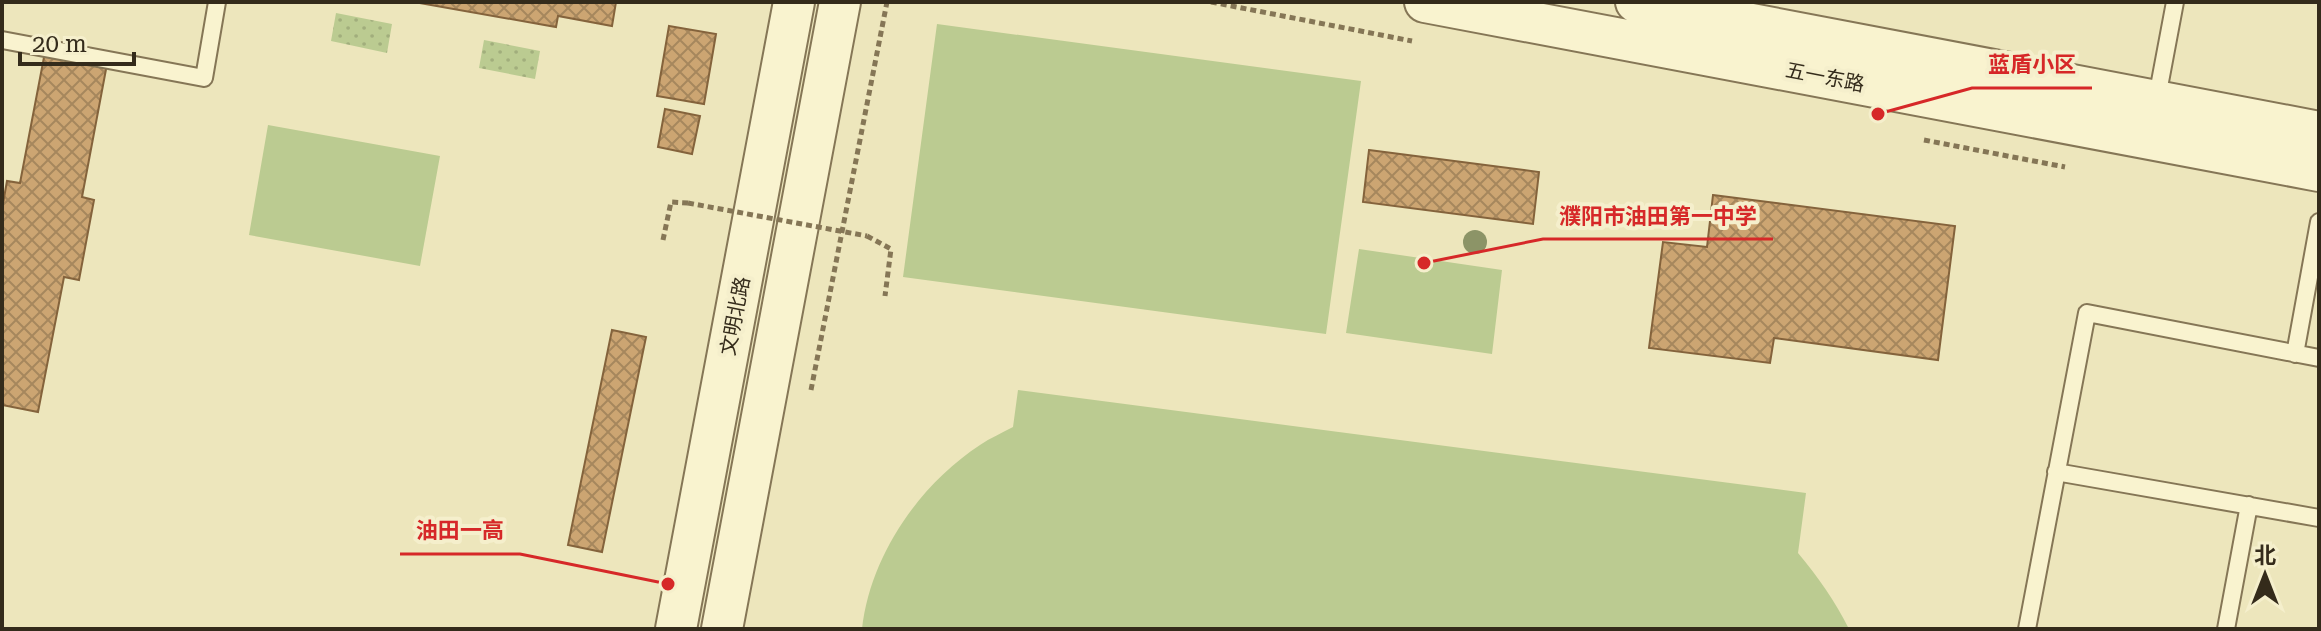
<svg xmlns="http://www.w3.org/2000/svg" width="2321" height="631" font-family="'Roboto Serif','Noto Sans SC',serif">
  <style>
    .grass { fill: url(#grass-dots) }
    .pitch { fill: #bbcb91 }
    .building { fill: url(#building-cross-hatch); stroke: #84633c; stroke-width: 2 }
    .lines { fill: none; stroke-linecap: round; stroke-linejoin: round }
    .service-casing { stroke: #857656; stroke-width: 20 }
    .tertiary-casing { stroke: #857656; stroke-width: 44 }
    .path { stroke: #857656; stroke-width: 5; stroke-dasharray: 6 4; stroke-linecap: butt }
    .service { stroke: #f9f3cf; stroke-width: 16 }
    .tertiary { stroke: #f9f3cf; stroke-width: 40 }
    .path-bridge { stroke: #857656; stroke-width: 5; stroke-dasharray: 6 4; stroke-linecap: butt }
    .tree { fill: #8c9467 }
    .labels { text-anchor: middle; stroke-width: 8; stroke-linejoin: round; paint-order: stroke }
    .street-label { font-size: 20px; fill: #342b1b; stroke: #f5efcc }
    .leader { fill: none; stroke: #d62828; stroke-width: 3 }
    .callout-dot { fill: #d62828; stroke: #f5efcc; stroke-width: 3 }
    .callout-label { font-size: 22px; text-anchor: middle; font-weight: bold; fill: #d62828; stroke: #f5efcc; stroke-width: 8; stroke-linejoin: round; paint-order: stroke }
  </style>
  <defs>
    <pattern id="grass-dots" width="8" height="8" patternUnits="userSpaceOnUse" patternTransform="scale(2)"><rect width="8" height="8" fill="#bbcb91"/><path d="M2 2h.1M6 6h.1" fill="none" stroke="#a1ae7c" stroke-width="1.8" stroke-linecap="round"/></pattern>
    <pattern id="building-cross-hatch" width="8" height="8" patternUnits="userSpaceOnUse" patternTransform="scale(2)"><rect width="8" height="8" fill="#cca572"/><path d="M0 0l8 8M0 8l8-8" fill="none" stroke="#a6875d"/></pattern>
  </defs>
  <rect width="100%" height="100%" fill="#ede6bc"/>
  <path class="grass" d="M336,13L392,24L387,53L331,41Z
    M484,40L540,51L535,79L479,68Z"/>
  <path class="pitch" d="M937,24L1361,81L1326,334L903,277Z
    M268,125L440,156L420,266L249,235Z
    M1359,249L1502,270L1492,354L1346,333Z
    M1018,390L1806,493L1798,553C1818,577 1835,601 1849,629H862C870,556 919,485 980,445C990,438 1002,433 1013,427Z"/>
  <path class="building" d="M414,2H616L612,26L558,16L556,27Z
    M669,26L716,34L704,104L657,96Z
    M45,52L107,64L82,197L94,200L79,280L64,277L38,412L2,405V209L7,181L20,183Z
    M665,109L700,116L692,154L658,147Z
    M1369,150L1539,172L1533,224L1363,202Z
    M1713,195L1955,226L1938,360L1774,338L1770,363L1649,348L1663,242L1707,247Z
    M612,330L646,337L602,552L568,545Z"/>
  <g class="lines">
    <defs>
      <path id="service" d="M2,40L204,78L217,2
        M2156,103L2175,2
        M2295,354L2319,222
        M2056,472L2319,518
        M2027,629L2087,313L2319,358
        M2226,629L2249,505"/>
      <path id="tertiary" d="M1425,2L2319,171
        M1636,2L2319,132
        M676,629L794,2
        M722,629L840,2"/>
    </defs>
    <use href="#service" class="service-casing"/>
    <use href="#tertiary" class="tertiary-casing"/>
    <path class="path" d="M1211,2L1412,41
      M1924,140L2065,167
      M867,236L891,249L885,296
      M663,240L671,202L688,203
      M811,390L887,2"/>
    <use href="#service" class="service"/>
    <use href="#tertiary" class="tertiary"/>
    <path class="path-bridge" d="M688,203L867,236"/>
  </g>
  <circle class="tree" cx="1475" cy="242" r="12"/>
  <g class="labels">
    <g class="street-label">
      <text transform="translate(1825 77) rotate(11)" y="7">五一东路</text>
      <text transform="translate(735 316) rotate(-79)" y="7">文明北路</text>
    </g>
  </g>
  <path class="leader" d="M1878 114L1972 88H2092M1424 263L1543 239H1773M668 584L520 554H400"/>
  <g class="callout-dot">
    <circle cx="1878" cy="114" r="8"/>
    <circle cx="1424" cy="263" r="8"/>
    <circle cx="668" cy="584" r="8"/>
  </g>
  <g class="callout-label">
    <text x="2032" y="72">蓝盾小区</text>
    <text x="1658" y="224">濮阳市油田第一中学</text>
    <text x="460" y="538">油田一高</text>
  </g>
  <rect width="2321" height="631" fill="none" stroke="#342b1b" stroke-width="8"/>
  <g transform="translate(2265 575)" stroke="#f5efcc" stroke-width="6" paint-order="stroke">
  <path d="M0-6L14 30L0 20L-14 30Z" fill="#342b1b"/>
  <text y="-12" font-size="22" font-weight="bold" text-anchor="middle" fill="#342b1b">北</text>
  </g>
  <path d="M20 52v12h114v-12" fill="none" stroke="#342b1b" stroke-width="4"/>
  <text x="32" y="52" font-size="24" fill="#342b1b" stroke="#f5efcc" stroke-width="6" paint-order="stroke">20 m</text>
</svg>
